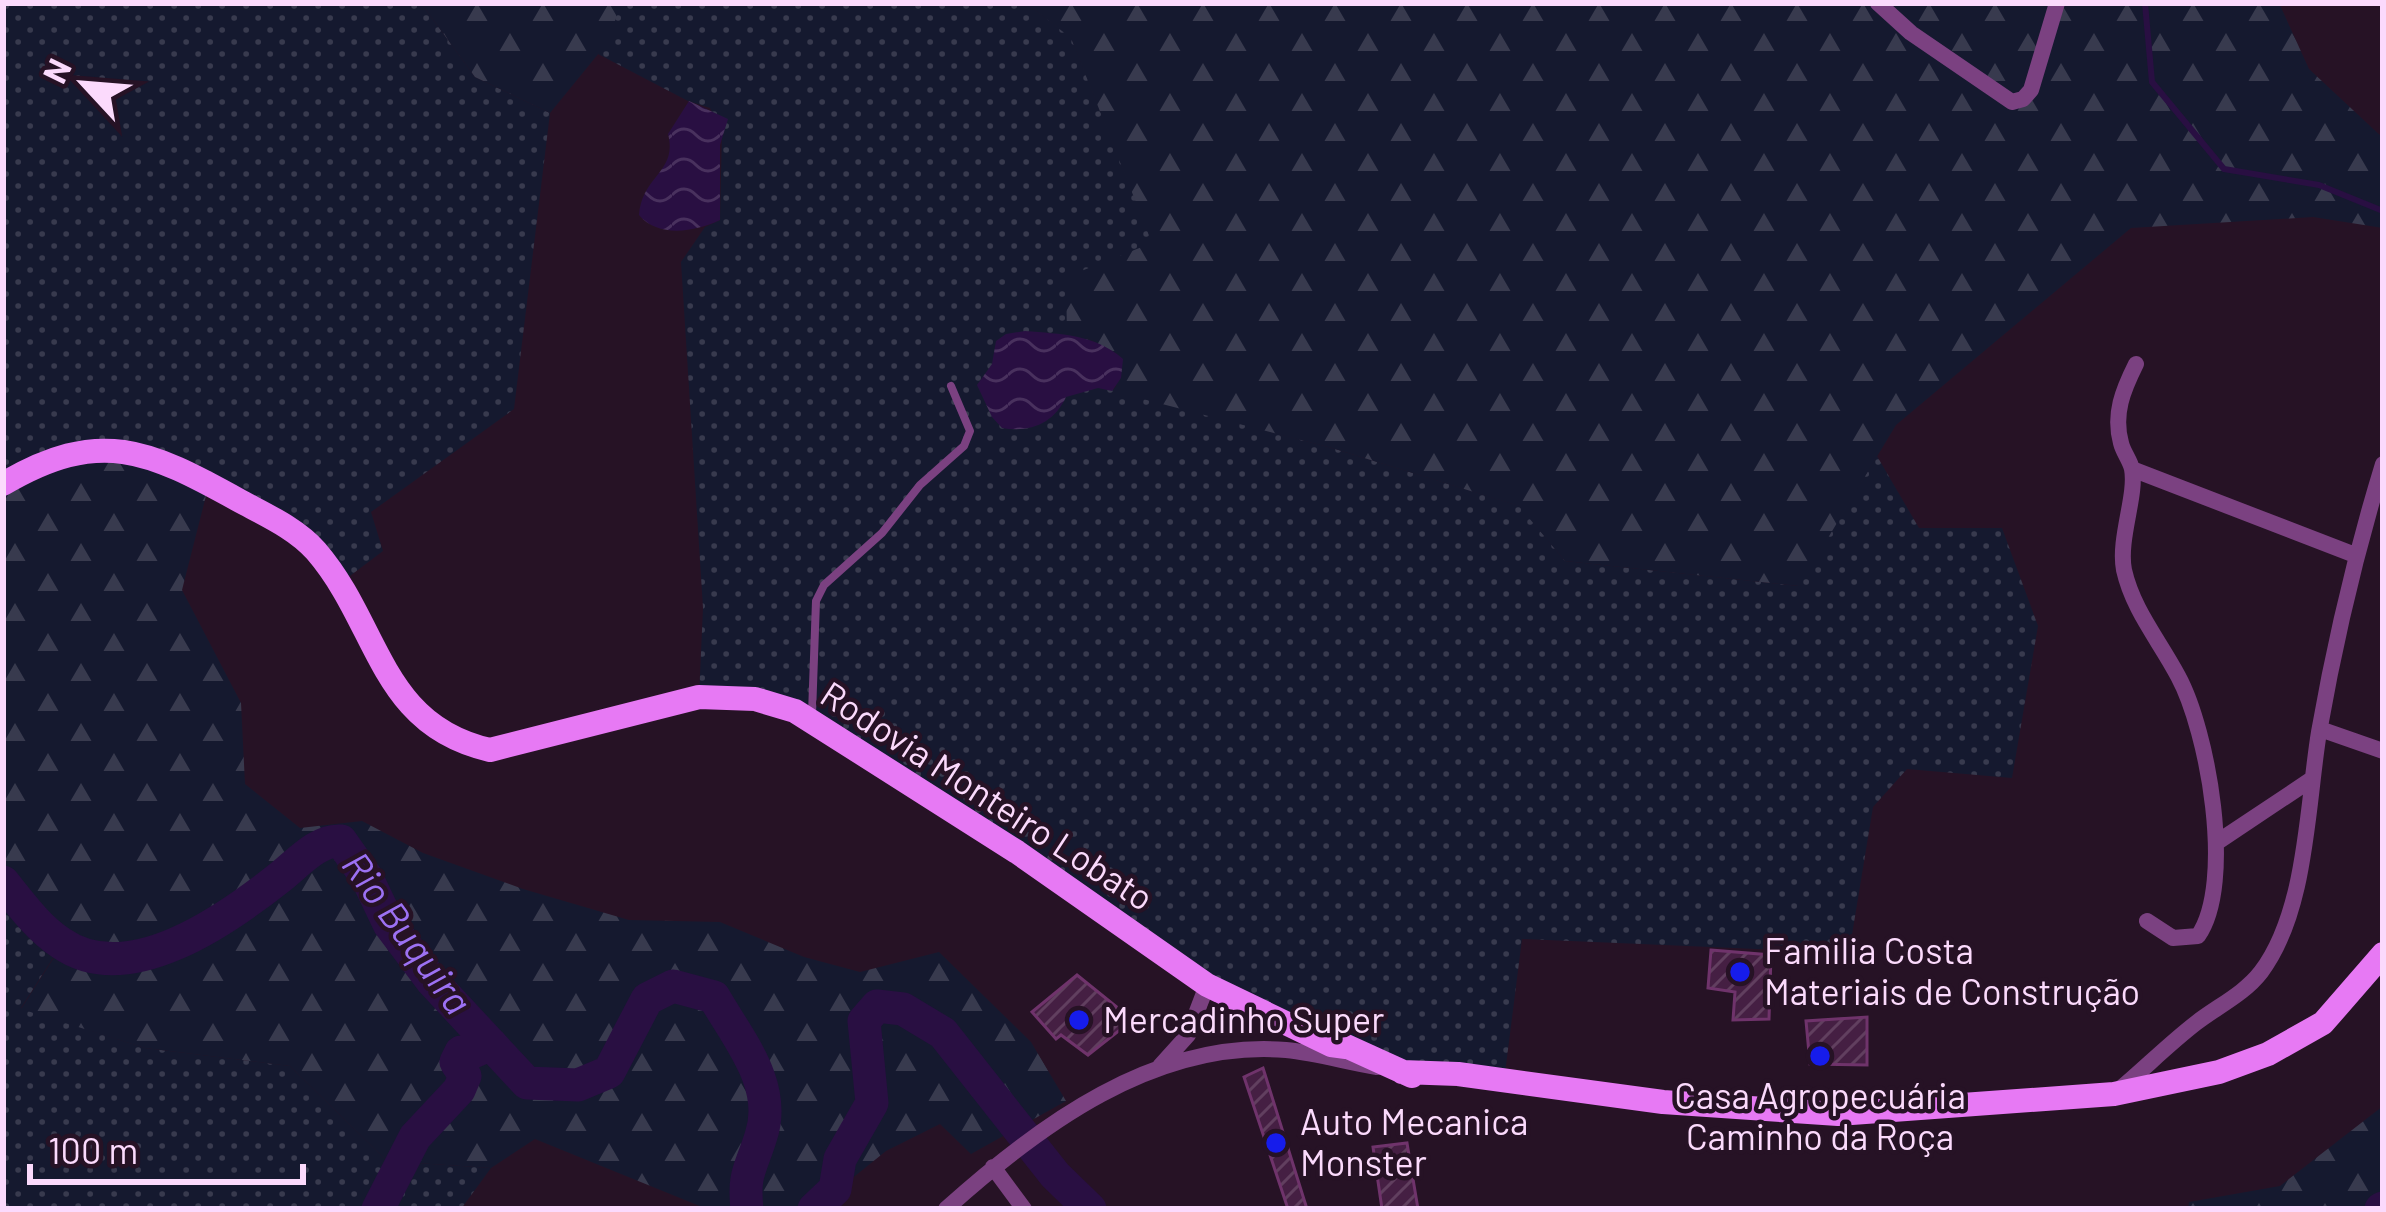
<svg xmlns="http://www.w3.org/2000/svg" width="2386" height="1212" font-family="Barlow,sans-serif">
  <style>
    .grass { fill: url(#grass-dots) }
    .forest { fill: url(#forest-firs) }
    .water { fill: url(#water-waves) }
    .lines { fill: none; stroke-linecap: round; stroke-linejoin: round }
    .stream { stroke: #290f42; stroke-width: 6 }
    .river { stroke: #290f42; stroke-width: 33 }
    .building { fill: url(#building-hatch); stroke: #6f336b; stroke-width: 3 }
    .service { stroke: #7b4181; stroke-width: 8 }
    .minor { stroke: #7b4181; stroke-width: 16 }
    .secondary { stroke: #e779f4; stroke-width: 24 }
    .poi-dot { fill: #161ceb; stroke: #261225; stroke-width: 4.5 }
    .labels { text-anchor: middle; stroke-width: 9; stroke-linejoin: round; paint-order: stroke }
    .street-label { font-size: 36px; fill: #fbdafc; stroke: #261225 }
    .poi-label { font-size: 36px; fill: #fbdafc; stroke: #261225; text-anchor: start }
    .water-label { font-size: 39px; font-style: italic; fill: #9c71f3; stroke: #261225 }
  </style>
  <defs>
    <pattern id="grass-dots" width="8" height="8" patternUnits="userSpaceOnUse" patternTransform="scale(3)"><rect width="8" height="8" fill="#15192f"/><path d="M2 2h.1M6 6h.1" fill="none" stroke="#383a4e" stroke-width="1.8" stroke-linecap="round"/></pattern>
    <pattern id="forest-firs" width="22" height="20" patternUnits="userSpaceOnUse" patternTransform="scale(3)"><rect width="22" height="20" fill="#15192f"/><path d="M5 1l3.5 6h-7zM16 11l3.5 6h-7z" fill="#383a4e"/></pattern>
    <pattern id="water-waves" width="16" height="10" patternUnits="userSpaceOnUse" patternTransform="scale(3)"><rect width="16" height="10" fill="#290f42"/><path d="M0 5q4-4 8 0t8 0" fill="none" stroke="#49315e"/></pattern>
    <pattern id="building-hatch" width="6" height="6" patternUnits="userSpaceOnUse" patternTransform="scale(3)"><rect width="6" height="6" fill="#451f43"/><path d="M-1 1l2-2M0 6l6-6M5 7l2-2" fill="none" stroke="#613f5f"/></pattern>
  </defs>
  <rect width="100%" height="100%" fill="#261225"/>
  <path class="grass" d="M3,3H421L475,77L550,113L514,409L371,512L383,551L338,585L316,550L209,484H3Z
    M617,3H1026L1071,37L1153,244L1087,338L1119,355L1113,390L1332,448L1520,506L1565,561L1798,586L1877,456L1919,528H2002L2038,626L2012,778L1907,769L1873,807L1849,953L1522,939L1504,1081L1402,1072L1263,1014L795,711L699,697L703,608L681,262L705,227L720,220L722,132L710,108L688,101L598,54Z
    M3,882L62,944L21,1008L145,1048L290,1066L387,1161L491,1168L461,1209H3Z"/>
  <path class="forest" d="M421,3H621L608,42L550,113L475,77Z
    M1026,3H2279L2309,69L2383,138V228L2313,217L2131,228L1896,425L1799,586L1565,561L1519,506L1332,448L1112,391L1116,386L1119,355L1087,338L1067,335L1066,277L1152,243L1071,38Z
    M107,450L209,484L182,590L241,703L245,784L300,828L362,821L423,853L523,889L629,920L720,922L804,957L860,972L939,952L1031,1042L1066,1101L971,1154L940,1124L886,1151L814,1209H707L535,1139L491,1168L387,1161L290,1066L145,1048L21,1009L62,945L3,882V484Z
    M2383,1106V1209H2188L2189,1202L2280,1186Z"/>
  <path class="water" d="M689,101L728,119L720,145V220C695,232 658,238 639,215C642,175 678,172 668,134Z
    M1025,331C1060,334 1095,334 1123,359L1121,378L1112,391L1098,388L1066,397C1054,423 1031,433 1002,428L992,417L977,385L992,364L996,341L1006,334Z"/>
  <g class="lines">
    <path class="stream" d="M2145,3L2152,82L2224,169L2319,185L2383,211"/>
    <path class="river" d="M3,882C20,903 38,928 61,943C128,990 226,920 279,878C296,865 318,839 341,841L367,878L389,924L432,981L527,1083L578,1085L609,1072L647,999L673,986L714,997C738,1039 778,1085 761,1136C751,1169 743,1173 747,1209
      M378,1209L415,1137L459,1090L465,1076L456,1062L461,1052L471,1053L491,1044
      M814,1209L835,1189L840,1159L872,1103L864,1021L877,1006L903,1009L943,1033L1055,1175L1090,1209
      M2381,1209L2383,1208"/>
  </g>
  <path class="building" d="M1711,950L1771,955L1769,1019L1733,1020L1735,992L1708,988Z
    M1077,975L1118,1008L1113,1015L1125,1026L1088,1055L1061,1035L1056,1039L1032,1012Z
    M1867,1017V1065L1810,1064L1806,1021Z
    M1263,1068L1307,1209H1288L1244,1077Z
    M1407,1143L1418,1209H1382L1373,1147Z"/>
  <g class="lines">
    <path class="service" d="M812,714L816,601L824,585L882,533L920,485L964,446L970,431L951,386"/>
    <path class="minor" d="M1878,3L1911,33L2012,102L2023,99L2031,90L2057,3
      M2136,364C2123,390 2113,414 2121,443C2123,452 2130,460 2132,469C2137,495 2118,539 2124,570C2133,610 2159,640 2178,676C2208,731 2235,883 2198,936L2173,938L2147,921
      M2132,469L2355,555
      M2320,729L2383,751
      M2216,843L2312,779
      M1160,1066L1188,1035L1207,985
      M2120,1089C2145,1068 2170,1043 2196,1023C2218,1006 2244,994 2261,972C2307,911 2307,805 2319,732C2335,641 2356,552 2383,464
      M993,1167L1024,1209
      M946,1209C1038,1126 1155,1039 1286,1050C1316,1053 1347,1062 1377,1067"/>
    <path class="secondary" d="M3,484C100,427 148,450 240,501C266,515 297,529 316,551C380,625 379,725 490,750L699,697L755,699L795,711L1017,852L1207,985L1331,1045L1346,1047
      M1335,1041L1412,1076
      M1402,1072L1458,1074L1663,1102L1838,1114L2114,1094L2219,1072L2268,1054L2323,1023L2383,954"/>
  </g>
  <g class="poi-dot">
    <circle cx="1740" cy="972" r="12"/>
    <circle cx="1079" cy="1020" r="12"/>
    <circle cx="1820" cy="1056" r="12"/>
    <circle cx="1276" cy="1143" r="12"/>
  </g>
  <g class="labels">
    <g class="street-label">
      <text transform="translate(987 796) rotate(33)" y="13">Rodovia Monteiro Lobato</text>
    </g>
    <g class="poi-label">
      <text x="1764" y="964">Familia Costa<tspan x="1764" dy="41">Materiais de Construção</tspan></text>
      <text x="1103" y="1033">Mercadinho Super</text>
      <text x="1820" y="1109" text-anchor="middle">Casa Agropecuária<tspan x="1820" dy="41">Caminho da Roça</tspan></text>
      <text x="1300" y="1135">Auto Mecanica<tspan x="1300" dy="41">Monster</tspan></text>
    </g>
    <g class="water-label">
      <text transform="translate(407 933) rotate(54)" y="14">Rio Buquira</text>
    </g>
  </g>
  <rect width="2386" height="1212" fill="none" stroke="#fbdafc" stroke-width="12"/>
  <g transform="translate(84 84) rotate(296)" stroke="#261225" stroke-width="9" paint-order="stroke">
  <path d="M0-9L21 45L0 30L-21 45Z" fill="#fbdafc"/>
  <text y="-18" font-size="33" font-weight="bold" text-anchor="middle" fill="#fbdafc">N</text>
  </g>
  <path d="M30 1164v18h273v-18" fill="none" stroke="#fbdafc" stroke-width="6"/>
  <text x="48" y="1164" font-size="36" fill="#fbdafc" stroke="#261225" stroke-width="9" paint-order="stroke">100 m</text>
</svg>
